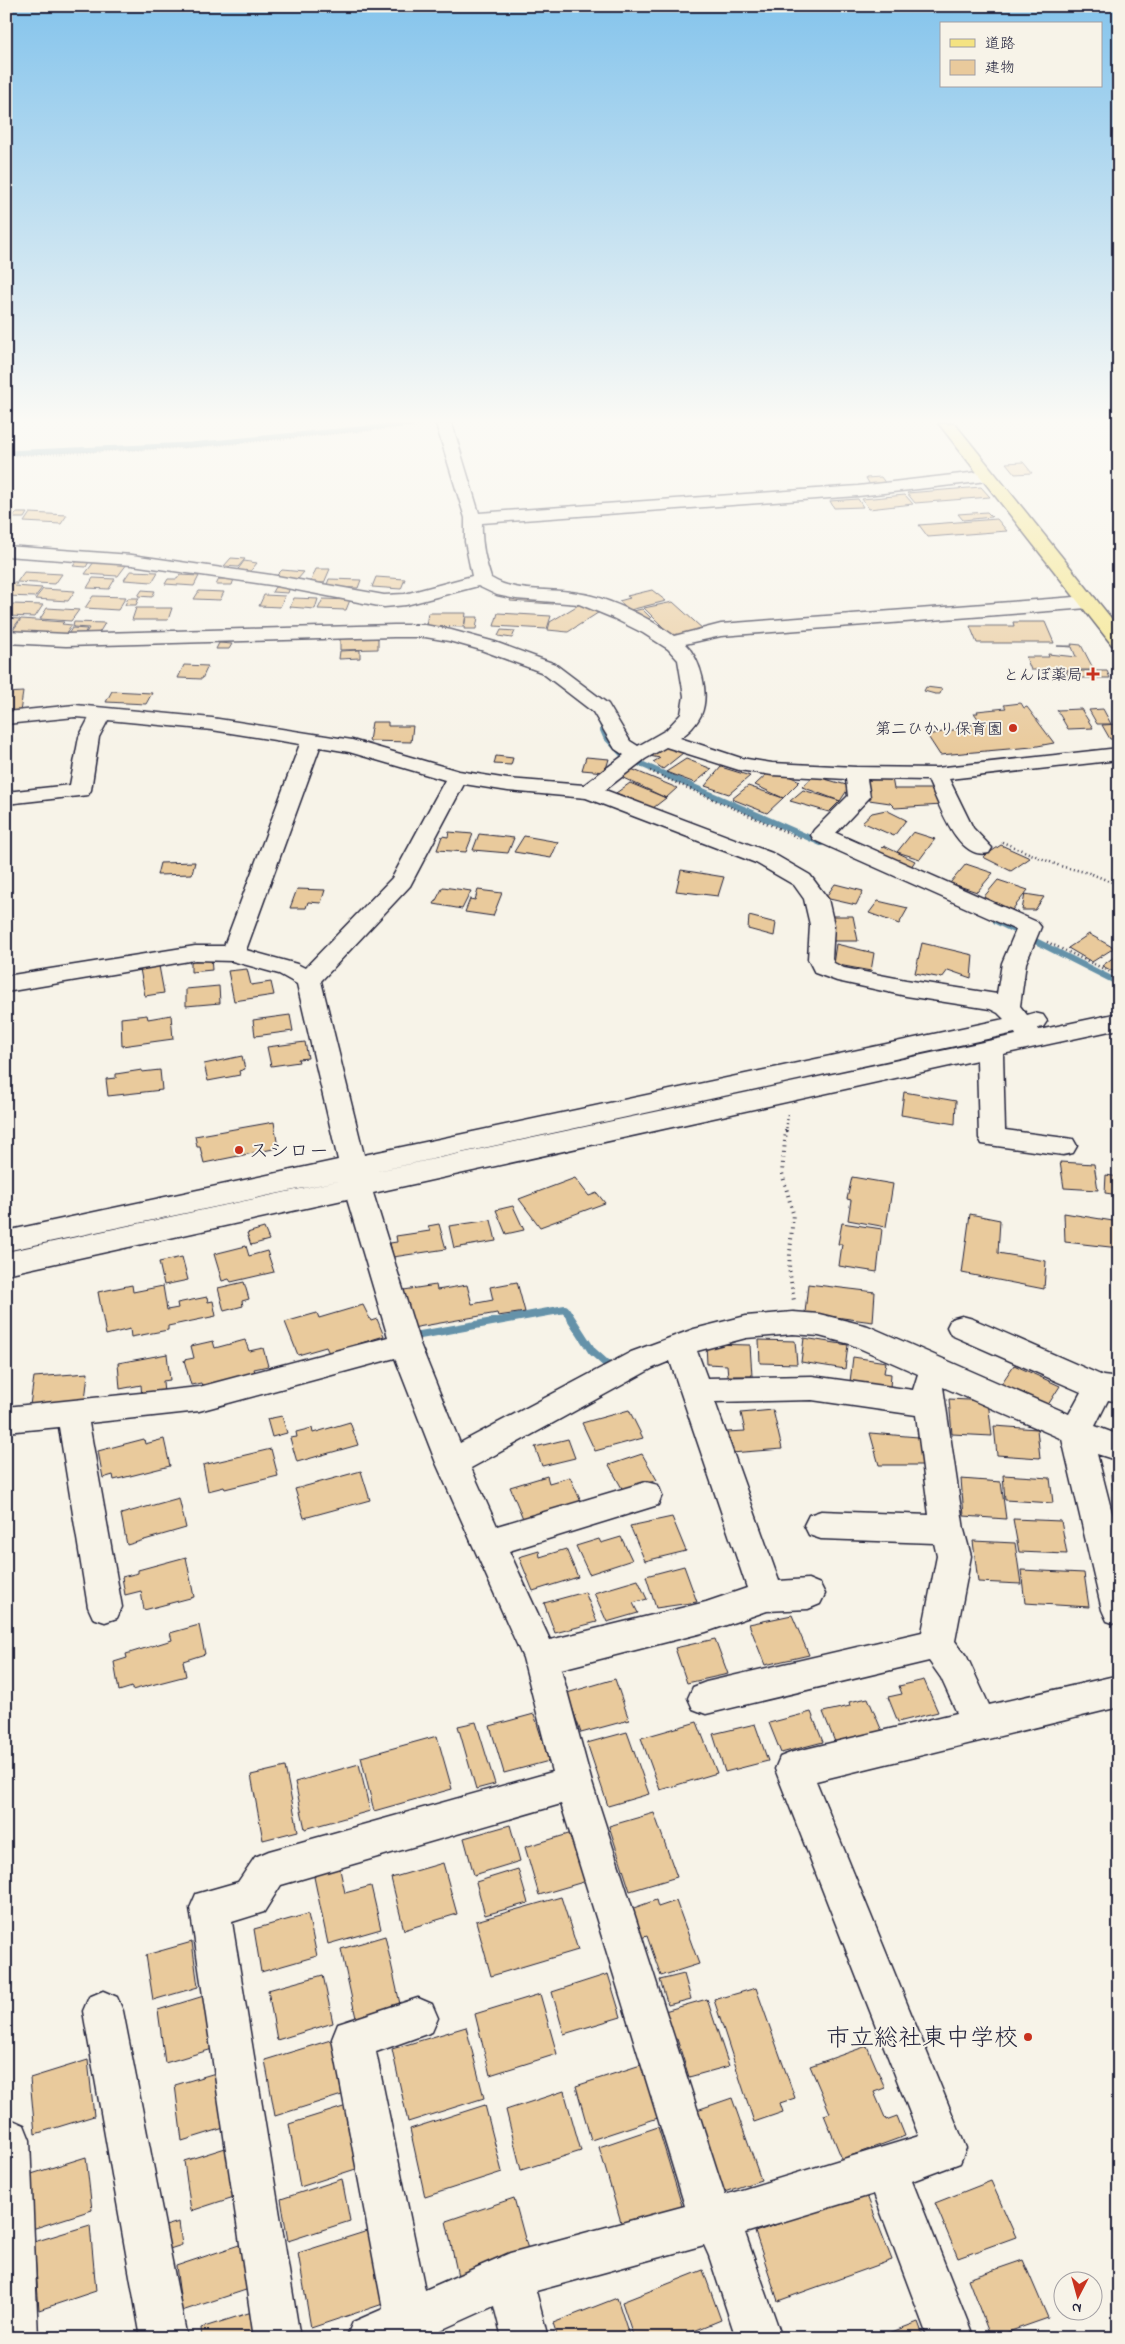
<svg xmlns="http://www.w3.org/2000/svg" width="1125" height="2344" font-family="'Indie Flower','Klee One',sans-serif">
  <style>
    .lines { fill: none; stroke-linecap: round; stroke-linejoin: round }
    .stream-far2 { stroke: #6592a9; stroke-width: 5 }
    .stream-far1 { stroke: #6592a9; stroke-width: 6 }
    .stream { stroke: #6592a9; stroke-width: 8 }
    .building { fill: #e9ca9c; stroke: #22223b }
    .minor-casing { stroke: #22223b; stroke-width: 3 }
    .major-casing { stroke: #22223b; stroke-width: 3 }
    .path-far2 { stroke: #22223b; stroke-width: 2; stroke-dasharray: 0.5 2.5; stroke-linecap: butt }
    .path-far1 { stroke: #22223b; stroke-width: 2.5; stroke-dasharray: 1 3; stroke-linecap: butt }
    .path { stroke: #22223b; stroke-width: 4; stroke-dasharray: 1 4.5; stroke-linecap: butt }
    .minor { fill: #f7f3e8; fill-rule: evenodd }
    .major { fill: #f4e382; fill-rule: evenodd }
    .poi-dot { fill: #c8321e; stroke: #f7f3e8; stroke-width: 2 }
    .labels { text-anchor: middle; stroke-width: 4; stroke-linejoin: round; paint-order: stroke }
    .far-poi-label { font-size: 16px; fill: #22223b; stroke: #f7f3e8; text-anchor: end }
    .poi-label { font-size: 20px; fill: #22223b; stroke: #f7f3e8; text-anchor: start }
    .near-poi-label { font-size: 24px; fill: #22223b; stroke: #f7f3e8; text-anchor: end }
  </style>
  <rect width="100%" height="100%" fill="#f7f3e8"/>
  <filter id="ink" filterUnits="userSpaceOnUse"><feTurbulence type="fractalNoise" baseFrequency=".02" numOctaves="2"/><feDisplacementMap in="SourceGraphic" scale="10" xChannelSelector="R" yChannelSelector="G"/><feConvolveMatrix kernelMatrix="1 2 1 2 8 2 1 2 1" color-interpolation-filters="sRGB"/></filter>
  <g filter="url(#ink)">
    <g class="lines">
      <path class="stream-far2" d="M6,453L191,445L412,424
        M601,723L604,731"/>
      <path class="stream-far1" d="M603,730L606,737L625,757L821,843
        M996,921L1119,983"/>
      <path class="stream" d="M409,1337L565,1309L592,1351L611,1368L614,1367"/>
    </g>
    <path class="building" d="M1023,462L1032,473L1015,474L1006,463Z
      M881,477L886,484L870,485L866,478Z
      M981,487L990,497L915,503L907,493Z
      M905,495L913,504L869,509L862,499Z
      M858,499L863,507L834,508L830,501Z
      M987,512L992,517L963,520L958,514Z
      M16,513H27L24,518H12Z
      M30,513L67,515L61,524L24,522Z
      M997,519L1007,531L928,537L919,525Z
      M231,558L245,559L238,567L224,566Z
      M78,560H90L86,567L73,566Z
      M244,561L257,563L249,573L236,572Z
      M94,562L127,564L118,576L85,574Z
      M316,569H330L324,583H310Z
      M282,570L304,572L297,580L275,577Z
      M130,571L158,572L152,582L124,580Z
      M24,572L62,574L55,584L17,582Z
      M180,575L199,576L194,586L165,584L168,579H177Z
      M376,577L405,579L401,589L372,587Z
      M93,578L115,579L109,589L87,588Z
      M219,579H234L232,585H216Z
      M329,579L361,580L358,588L326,587Z
      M8,583H17L15,586L42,588L35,597L6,596L11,589L6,588Z
      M275,587H290L288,593L272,592Z
      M43,589L75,591L68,601L35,599Z
      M142,590L155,591L152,597L138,596Z
      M652,590L666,601L630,610L619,601L630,598L627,596Z
      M199,591L224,592L220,600L194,599Z
      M513,594L555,597L553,604L510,601Z
      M264,595L285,596L280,607L259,606Z
      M93,596L126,597L118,610L85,608Z
      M128,598H139L136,605H125Z
      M294,598L318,599L315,609L290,607Z
      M323,599L350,600L346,610L318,609Z
      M673,602L704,630L673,637L644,608Z
      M12,604L43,605L35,617L6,616Z
      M580,604L601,611L568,632L548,630L550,622Z
      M47,608L79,610L71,621L40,619Z
      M136,608H172L168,620H132Z
      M642,609L651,618L638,621L629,612Z
      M428,613H466L464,627L426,626Z
      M498,613L551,616L547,629L494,626Z
      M466,617H478L476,629H464Z
      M6,618L20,619L9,634L6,633Z
      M21,619L64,622L62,624L72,625L64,637L11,633Z
      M74,622L105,623L96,638L83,637L89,628L73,627Z
      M1013,622H1045L1054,643H977L970,626H1014Z
      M72,628L87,629L82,637L67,636Z
      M501,630L515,631L512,638L498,636Z
      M378,638V649L340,650V639Z
      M219,643L232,644L229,649H216Z
      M1071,644L1081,645L1094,670H1031L1026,657H1049L1048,654L1076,657L1072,647L1057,646H1072Z
      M360,650V658L339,659L340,651Z
      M184,665L208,666L202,679L178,678Z
      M1066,671H1107L1110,678H1069Z
      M926,687L942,689L940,694H935L924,691Z
      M112,691L152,693L146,704L106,702Z
      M23,692L20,712L6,714V693Z
      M1021,703L1024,708L1027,707L1054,743L1032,747L940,755L927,735L958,729L956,726L982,724L974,713H978L977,711L1006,708L1004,705Z
      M1081,709L1093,728L1068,729L1057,710Z
      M1103,709L1111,724H1097L1089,710Z
      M372,722H388V726H413L411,742L369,741Z
      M1119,724V739H1110L1102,725Z
      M663,746L683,753L663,769L653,762L660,758L649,756Z
      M496,756L513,758L511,765L494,764Z
      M586,757L609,759L605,772L582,770Z
      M686,759L712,769L695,783L666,772Z
      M721,767L750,776L729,794L705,786Z
      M629,768L677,788L666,798L619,776Z
      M772,769L800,781L783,798L755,785Z
      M814,776L850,786L840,801L802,787Z
      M866,777L892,778L894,789H936L942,805L895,808L890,803L869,800Z
      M630,783L666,798L653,808L616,793Z
      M748,786L783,798L767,813L732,799Z
      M803,790L840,801L829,812L790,801Z
      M886,810L906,820L894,836L862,822L872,813Z
      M449,832L473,834L466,852L437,850L442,836L448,837Z
      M913,832L935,839L920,859L897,852Z
      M479,834L514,838L508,853L473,850Z
      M524,836L558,842L551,858L514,852Z
      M1001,845L1030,858L1011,871L983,857Z
      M884,846L915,861L911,867L876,854Z
      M195,862L192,874L157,875L160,863Z
      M966,864L993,873L977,892L950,883Z
      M681,870L724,877L718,896L676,891Z
      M998,880L1028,890L1012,910L982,899Z
      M835,884L863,891L856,905L825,898Z
      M443,887L471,891L462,909L434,904Z
      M297,889L325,890L321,903L308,902L306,908H290Z
      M478,890L502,893L493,916L465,912L470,899L475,900Z
      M1025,894L1044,897L1035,910H1022Z
      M878,901L908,908L899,924L869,913Z
      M749,916L776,923L774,936L748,929Z
      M828,916H853L858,941H830Z
      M1089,934L1114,948L1092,962L1068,948Z
      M922,943L973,955L971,978L948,970L942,978L915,973Z
      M836,944L874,953L871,971L833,964Z
      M1115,956L1119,957V974L1102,966Z
      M211,958L212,970L191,972V960Z
      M159,966L164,993L145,996L140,969Z
      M247,969L251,985L271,982L274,995L234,1001L228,971Z
      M219,986L220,1003L186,1006V989Z
      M147,1015L148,1019L171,1015L173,1039L122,1046L121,1018Z
      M290,1015L293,1031L255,1036L253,1020Z
      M305,1042L308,1058L298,1059L299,1062L271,1066L267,1047Z
      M242,1056L245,1069L239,1071L240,1075L208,1081L204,1064Z
      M142,1070V1072L160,1070L162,1090L108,1096L106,1079L116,1078V1074Z
      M904,1092L956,1101L955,1124L901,1115Z
      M274,1122L278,1148L204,1163L200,1147H197L195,1136Z
      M1060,1162L1094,1164L1098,1190L1064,1188Z
      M1106,1175L1119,1177V1195L1105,1193Z
      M852,1177L893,1184L886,1227L848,1220L851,1200L847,1199Z
      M575,1178L589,1196L597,1193L605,1203L540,1227L519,1199Z
      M513,1206L524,1230L506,1234L496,1210Z
      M1064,1213L1119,1222V1248L1065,1242Z
      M970,1214L1000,1220L998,1253L1046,1261L1044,1289L962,1273Z
      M491,1220L496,1241L454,1248L449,1226Z
      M842,1223L882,1229L877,1272L839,1266L842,1244H838Z
      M439,1224L446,1249L393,1257L390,1243L397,1242L396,1236L430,1231L428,1226Z
      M264,1228L269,1240L251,1245L247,1233Z
      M246,1246L249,1256L267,1251L274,1272L231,1282L229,1279L222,1281L214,1254Z
      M182,1257L188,1280L164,1285L159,1262Z
      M244,1282L249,1299L242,1301L243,1306L224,1311L218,1288Z
      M517,1282L525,1312L498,1316L497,1313L412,1328L404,1290L436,1285L437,1290L467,1285L472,1304L493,1300L490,1287Z
      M808,1284L875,1292L873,1322L805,1313Z
      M132,1285L133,1292L163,1286L167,1310L178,1308L177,1303L207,1297L208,1302L213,1301L216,1316L168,1326V1330L131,1337L130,1329L106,1335L98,1292Z
      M363,1305L371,1321L377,1319L384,1336L329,1353L326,1347L298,1355L285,1322L317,1313L319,1318Z
      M804,1338L848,1345L845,1369L801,1362Z
      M245,1340L249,1351L263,1348L268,1366L254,1369L255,1372L202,1386L201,1383L191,1385L184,1360L194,1358L191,1346L213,1341L215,1348Z
      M759,1340L795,1341L797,1364L760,1363Z
      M706,1344L750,1345L752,1376H728L727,1365L707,1364Z
      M167,1354L170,1380L163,1381L164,1394L142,1398L141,1385L120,1389L118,1363Z
      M853,1357L886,1362L884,1373L891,1374L890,1388L850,1382Z
      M1014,1365L1060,1386L1046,1408L999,1387Z
      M88,1373L85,1401L30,1405L34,1377Z
      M949,1399L988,1401L992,1436L952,1434Z
      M629,1410L643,1438L595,1451L582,1423Z
      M773,1410L782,1449L731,1453L727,1432L745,1431L741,1413Z
      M282,1416L287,1433L272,1437L267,1419Z
      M350,1422L358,1445L297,1462L290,1438L297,1437L296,1432L312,1428L313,1433Z
      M994,1426L1037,1429L1040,1458L997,1455Z
      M870,1433L918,1437L925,1465H879Z
      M144,1439L145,1444L164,1439L170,1466L114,1480L113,1475L103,1478L98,1451Z
      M568,1439L575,1458L542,1466L535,1447Z
      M271,1449L278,1476L225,1489L224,1487L208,1491L203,1465Z
      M642,1454L657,1480L624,1492L609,1465Z
      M361,1471L370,1500L304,1518L295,1489Z
      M1003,1475L1050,1478L1053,1503L1005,1500Z
      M1111,1475L1119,1476V1490H1113Z
      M547,1476L549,1483L570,1477L582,1504L524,1521L510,1487Z
      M961,1479L1001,1482L1006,1519L964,1516Z
      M179,1498L186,1528L127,1545L121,1514Z
      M672,1517L686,1551L645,1561L630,1526Z
      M1013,1519L1061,1521L1067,1554L1019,1552Z
      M621,1537L632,1560L589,1574L576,1546L599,1539L601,1543Z
      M973,1541L1015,1543L1021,1584L978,1582Z
      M566,1549L578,1577L533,1591L519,1557L539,1551L540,1557Z
      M186,1557L194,1597L144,1610L141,1591L125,1595L122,1577L138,1573V1570Z
      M684,1566L697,1602L656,1608L646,1576Z
      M1021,1570L1084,1573L1089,1607L1025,1603Z
      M638,1580L647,1599L633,1603L638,1613L607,1622L594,1593Z
      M585,1592L597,1622L555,1633L544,1603Z
      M792,1615L809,1655L765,1665L749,1624Z
      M199,1625L205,1654L183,1661L186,1676L132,1690V1687L119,1691L114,1662L127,1658L126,1654L172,1640L170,1633Z
      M715,1639L728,1674L687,1683L675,1648Z
      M615,1679L629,1720L581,1733L567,1693Z
      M924,1680L938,1712L898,1722L888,1697L902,1694L899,1686Z
      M868,1698L884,1736L837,1747L823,1712L850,1706L849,1702Z
      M811,1712L823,1742L781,1753L769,1723Z
      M534,1714L549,1761L504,1773L490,1726Z
      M476,1722L495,1784L476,1789L458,1726Z
      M697,1722L717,1773L660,1790L641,1738Z
      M755,1724L768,1761L725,1772L713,1734Z
      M627,1732L649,1794L608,1806L587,1743Z
      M437,1736L452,1789L374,1811L361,1757Z
      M359,1764L370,1811L305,1829L295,1782Z
      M285,1767L298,1831L263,1840L251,1775Z
      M654,1813L677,1877L630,1891L609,1826Z
      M510,1825L520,1861L474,1875L464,1838Z
      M582,1830L597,1878L539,1895L525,1847Z
      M443,1863L457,1914L404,1930L391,1878Z
      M339,1865L345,1893L371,1886L381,1929L328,1944L313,1872Z
      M518,1869L528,1903L485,1915L476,1882Z
      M561,1897L578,1950L491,1976L476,1921Z
      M656,1900L658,1907L676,1901L699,1964L661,1976L647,1936L641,1938L631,1909Z
      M308,1914L317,1956L261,1972L254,1929Z
      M385,1936L400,2004L356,2018L341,1949Z
      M192,1942L198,1987L153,2000L146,1955Z
      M608,1974L621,2017L564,2034L552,1992Z
      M684,1974L691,1999L668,2005L660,1980Z
      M323,1975L333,2023L277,2040L268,1990Z
      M756,1988L795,2098L780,2103L783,2112L754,2122L714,2000Z
      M540,1994L557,2054L490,2075L475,2014Z
      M207,1995L216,2048L165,2063L158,2010Z
      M707,1999L729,2066L689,2077L677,2039L670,2041L661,2012Z
      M466,2027L484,2098L408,2122L392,2049Z
      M334,2039L345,2094L275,2116L265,2060Z
      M867,2046L885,2088L874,2092L886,2120L897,2116L905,2136L842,2159L824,2115L830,2113L810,2066Z
      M88,2060L94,2116L35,2134L30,2078Z
      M647,2063L664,2116L591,2140L576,2086Z
      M219,2072L227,2127L182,2141L175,2085Z
      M564,2091L581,2151L521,2170L506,2110Z
      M732,2098L761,2180L721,2193L694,2111Z
      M353,2104L365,2166L300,2187L289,2124Z
      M485,2105L502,2172L425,2197L410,2129Z
      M658,2127L683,2209L623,2229L599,2147Z
      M235,2145L243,2194L191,2211L184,2161Z
      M86,2157L92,2210L29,2230L25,2176Z
      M342,2179L350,2221L288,2241L281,2199Z
      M991,2181L1016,2237L958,2258L935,2203Z
      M866,2193L892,2260L778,2301L755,2232Z
      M514,2198L530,2257L459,2281L446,2221Z
      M179,2222L182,2245L157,2253L155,2229Z
      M90,2225L96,2291L39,2310L34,2242Z
      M374,2229L389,2302L311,2328L298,2253Z
      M248,2242L255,2287L182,2311L176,2266Z
      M1023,2260L1048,2318L991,2338L968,2279Z
      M703,2270L721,2320L677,2338H634L622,2302Z
      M617,2298L630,2338H558L553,2323Z
      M258,2310L262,2338H202L201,2328Z
      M918,2322L924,2338H876Z"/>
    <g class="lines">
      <defs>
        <path id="minor" d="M436,424H452L479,513L858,486L987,471L993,473L995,476L993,479L987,481L858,496L482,523C481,542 485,560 491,578C515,593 544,588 571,592C606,596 645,615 674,636L721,624L1088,596L1095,598L1097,602L1095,606L1088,608L721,636L685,644C701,659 710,694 701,715C696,725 689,732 680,738L741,758L772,763L856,767L936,768L1119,748V760L949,779L973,828L992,848L989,853C957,861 939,803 928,780L867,779L870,797L836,833L1037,922L1041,927L1026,963L1020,1006L1027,1015L1034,1013L1043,1015L1047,1021L1043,1027L1038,1028L1039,1030L1119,1013V1029L1003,1054L1005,1130L1073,1139L1077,1146L1073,1153L1063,1155L982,1144L979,1138L977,1060L373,1193L420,1344L460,1443L631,1352L694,1329L746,1316L793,1312L819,1314L868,1326L1069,1414L1081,1392L951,1335L947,1327L951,1319L962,1316L973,1319L1103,1376L1119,1378V1402L1108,1400L1095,1426L1119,1435V1461L1097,1454L1119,1540V1625L1107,1621L1102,1610L1062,1439L943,1387L964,1530L971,1556L955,1641L967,1657L989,1705L1119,1675V1707L816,1781L966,2148L960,2163L912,2181L974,2338H928L874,2194L745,2233L782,2338H736L709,2256L704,2245L536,2291L548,2338H502L494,2306L423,2338H346L353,2322L383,2309L332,2039L338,2024L418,1998L432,2004L438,2018L432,2032L376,2052L425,2290L510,2253L685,2206L561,1804L281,1885L264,1912L232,1922L300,2338H254L190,1908L196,1894L238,1882L255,1857L269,1851L552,1772L523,1658L436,1463L395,1358L199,1411L89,1423L122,1607L117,1618L105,1622L93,1618L88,1607L59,1427L6,1432V1407L199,1387L388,1337L347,1199L6,1274V1252L342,1180L6,1251V1231L338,1160L297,984L279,974L232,961L195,960L6,992V976L195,946H224L300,744L212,730L108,720L99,737L91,790L88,795L6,804V792L70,785L79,737L89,718L75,717L6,724V712L75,705L212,718L352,740L459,771L508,779L584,785L624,755L615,749L593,712L541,672L481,650L449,641L425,637H394L66,646L6,643V631L66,634L394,625H425L451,630L495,642L555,664L608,704L630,741L638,746L666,730L681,714L684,696L678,660L668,649L643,633L613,618L579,604L516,599L497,595L478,586L406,605L384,607L271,585L132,565L6,556V546L132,555L271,575L384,595L405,594L472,576L465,542V518ZM320,747L349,752L445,780L392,878L305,968L297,964L246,950ZM666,747L739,770L772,775L846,779L848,796L814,830L811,835L814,840L1016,930L1002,963L997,994L906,980L844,968L834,963L832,959L834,925L828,899L810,875L772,853L605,790L645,759ZM464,784L508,791L586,798L756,863L794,885L804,899L810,925L808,959L815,973L837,981L906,996L990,1009L998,1013L1004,1019L364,1155L321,981L410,886ZM1015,1033L1016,1035L368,1173ZM793,1334L819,1336L850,1344L918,1374L913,1390L812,1376L707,1378L697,1351L746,1338ZM670,1361L747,1588L706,1602L550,1640L509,1551L658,1505L662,1495L658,1485L646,1482L497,1526L471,1468L653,1368ZM812,1400L916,1415L929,1515L821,1511L809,1515L804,1525L809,1535L821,1539L934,1543L937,1556L922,1632L706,1682L693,1687L688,1698L693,1709L706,1714L929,1661L941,1678L957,1713L793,1752L780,1757L775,1769L919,2136L725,2195L592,1783L561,1669L706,1632L767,1611L808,1609L820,1604L825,1594L820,1584L808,1579L779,1581L715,1402Z
          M103,1991L117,1997L123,2011L187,2338H141L83,2011L89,1997Z
          M6,2117L24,2125L30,2140L38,2338H6Z"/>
        <path id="major" d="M939,424H955L1119,628V647L1112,645Z"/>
      </defs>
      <use href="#minor" class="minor-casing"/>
      <use href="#major" class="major-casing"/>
      <path class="path-far2" d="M6,456L203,447L424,425"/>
      <path class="path-far1" d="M650,771L802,839
        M1002,842L1060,866L1089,873L1119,885
        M1047,942L1119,976
        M786,1132L788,1115"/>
      <path class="path" d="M786,1130L782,1173L793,1213L789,1268L794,1301"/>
      <use href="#minor" class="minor"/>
      <use href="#major" class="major"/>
    </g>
  </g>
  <linearGradient id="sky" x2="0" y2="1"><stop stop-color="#85c4ec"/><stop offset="0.56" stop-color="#fbfaf5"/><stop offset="1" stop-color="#fbfaf5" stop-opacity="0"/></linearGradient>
  <rect width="1125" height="752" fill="url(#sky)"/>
  <g class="poi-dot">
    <path d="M1090.5 666.5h5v5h5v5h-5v5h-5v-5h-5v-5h5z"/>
    <circle cx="1013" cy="728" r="5"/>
    <circle cx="239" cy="1150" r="5"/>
    <circle cx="1028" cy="2037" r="5"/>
  </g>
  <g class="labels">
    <g class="far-poi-label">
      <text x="1083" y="680">とんぼ薬局</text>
      <text x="1003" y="734">第二ひかり保育園</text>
    </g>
    <g class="poi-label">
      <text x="249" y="1157">スシロー</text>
    </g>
    <g class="near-poi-label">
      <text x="1018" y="2045">市立総社東中学校</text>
    </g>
  </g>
  <rect width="1125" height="2344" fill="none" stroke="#f7f3e8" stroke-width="25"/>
  <rect x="12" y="12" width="1100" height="2319" fill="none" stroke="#22223b" stroke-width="2" filter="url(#ink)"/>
  <rect x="940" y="22" width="162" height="65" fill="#f7f3e8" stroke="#a29fa3"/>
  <rect x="950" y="39" width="25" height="8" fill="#f4e382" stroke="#a29fa3"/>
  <text x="985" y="48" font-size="15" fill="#22223b">道路</text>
  <rect x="950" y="60" width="25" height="15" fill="#e9ca9c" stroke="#a29fa3"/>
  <text x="985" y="72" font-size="15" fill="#22223b">建物</text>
  <g transform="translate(1078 2296) rotate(186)"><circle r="24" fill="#f7f3e8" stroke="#a29fa3"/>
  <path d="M0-4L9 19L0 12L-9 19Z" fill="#c8321e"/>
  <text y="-8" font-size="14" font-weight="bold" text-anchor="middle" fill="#22223b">N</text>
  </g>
</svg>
